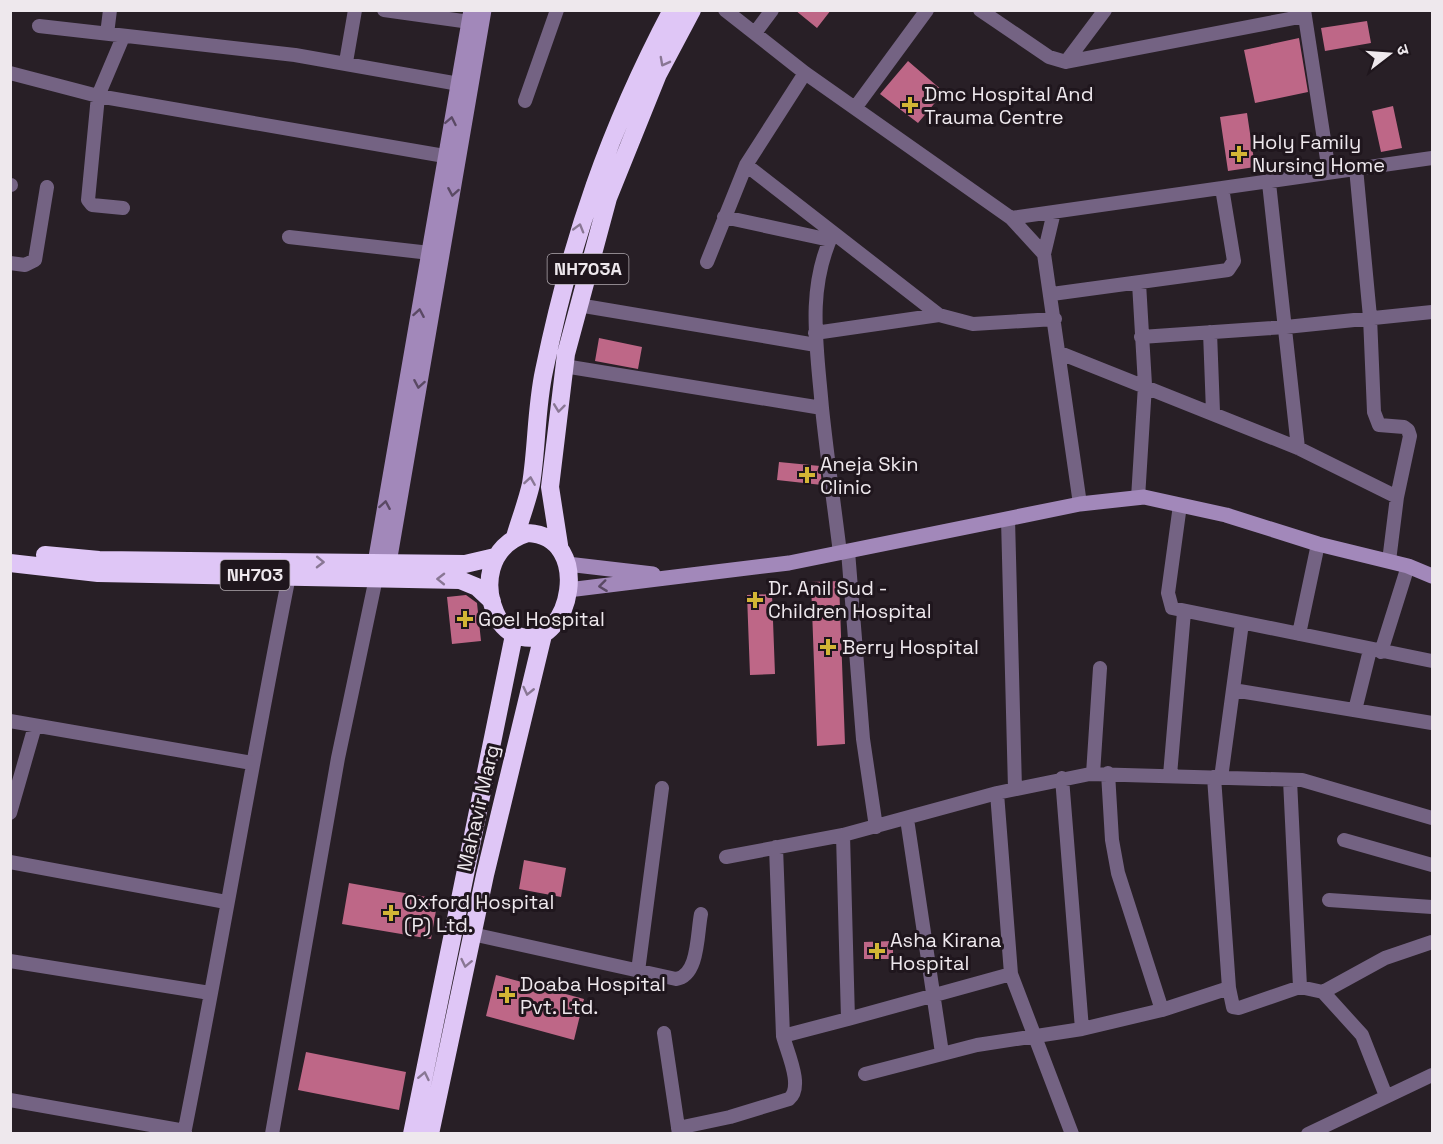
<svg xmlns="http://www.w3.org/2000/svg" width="1443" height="1144" font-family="'Space Grotesk','Noto Sans Devanagari',sans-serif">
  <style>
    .building { fill: #be6787 }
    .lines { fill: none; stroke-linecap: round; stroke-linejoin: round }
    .street { stroke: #746383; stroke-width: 14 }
    .secondary { stroke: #a288ba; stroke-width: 15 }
    .highway { stroke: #dfc6f6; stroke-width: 18 }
    .oneway { stroke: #897794 }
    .oneway2 { stroke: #5a4964 }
    .poi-dot { fill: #d3b635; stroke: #1f161d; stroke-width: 2 }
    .labels { text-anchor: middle; stroke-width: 6; stroke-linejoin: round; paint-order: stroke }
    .shield { fill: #1f161d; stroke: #b0a9af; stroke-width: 1.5 }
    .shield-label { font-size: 18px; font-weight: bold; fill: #eee8ed }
    .poi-label { font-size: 20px; fill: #eee8ed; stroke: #1f161d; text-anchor: start }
    .street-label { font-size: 20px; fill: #eee8ed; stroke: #1f161d }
  </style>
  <rect width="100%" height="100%" fill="#281f26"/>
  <path class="building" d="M795,10H831L817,28Z
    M1367,21L1371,43L1325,51L1321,28Z
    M1299,38L1308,92L1255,103L1244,50Z
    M908,61L944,92L918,123L880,94Z
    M1393,106L1402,148L1381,152L1372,111Z
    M1247,113L1255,167L1228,171L1220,117Z
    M599,338L642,347L638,369L595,361Z
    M779,462L820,466L822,485L777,480Z
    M839,581L845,744L817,746L811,582Z
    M772,594L775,674L750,675L747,595Z
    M466,595L477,603L481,641L452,644L447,597Z
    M524,860L566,868L561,897L519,889Z
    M349,883L438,899L431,939L342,924Z
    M893,941V959H864V942Z
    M496,975L584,999L574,1040L486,1016Z
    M306,1052L406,1072L399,1110L298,1090Z"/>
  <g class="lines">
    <path class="street" d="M384,10L470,22
      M725,10L805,73L1011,218L1044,254L1080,504
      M980,10L1049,57L1066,62L1305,16
      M1304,10L1329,172
      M39,26L295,55L459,84
      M755,33L772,10
      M107,34L110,10
      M123,37L98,96L88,200L92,205L123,208
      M346,62L355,10
      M1066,62L1105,10
      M10,73L98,96L456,158
      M525,101L557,10
      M855,108L927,10
      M746,165L939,315L973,324L1055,319
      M1356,168L1370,317L1374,412L1379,425L1404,427L1408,430L1410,436L1397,497L1389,561
      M1269,183L1298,448
      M10,185H11
      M724,217L830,240
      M1011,218L1432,158
      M833,233C806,289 817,347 822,408C827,456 834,504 840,553
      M289,237L430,253
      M1044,254L1054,212
      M707,262L746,165L805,73
      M10,263L25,265L35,260L47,187
      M1052,294L1228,270L1234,261L1222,188
      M578,305L816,345
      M1210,332L1213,412
      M815,333L939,315
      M1141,337L1286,327L1432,312
      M1060,353L1298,448L1397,497
      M564,366L822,408
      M1138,498L1145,385L1139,283
      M1180,505L1168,593L1172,608L1432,661
      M1008,519L1015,789
      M848,551L863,739L876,827
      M1299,634L1318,544
      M1381,652L1408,566
      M1233,690L1432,723
      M1355,710L1370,650
      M10,721L252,763
      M1108,773L1112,840L1118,873L1162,1010
      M1093,774L1100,668
      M1170,775L1184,612
      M1214,777L1229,988L1233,1007L1239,1008L1300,987L1323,992
      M1062,778L1082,1029
      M1221,778L1242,623
      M1290,780L1300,987
      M997,793L1011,974L1072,1134
      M10,813L35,726
      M907,819L942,1053
      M1344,840L1432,865
      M776,847L783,1036
      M726,857L843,835L997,793L1090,774L1302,780L1432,818
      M10,862L226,902
      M1329,900L1432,907
      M472,934L676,979C699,976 697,933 701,914
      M10,961L210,993
      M638,971L662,788
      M848,1019L1011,974
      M664,1033L679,1134
      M865,1074L977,1045L1082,1029L1162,1010L1229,988
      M1386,1096L1362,1035L1323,992L1385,958L1432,942
      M10,1100L185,1131
      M678,1128L730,1117L789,1099C804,1087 787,1052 783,1036L848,1019L843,835
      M184,1134C221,948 252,761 289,576
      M272,1134L338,758L376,578
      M1308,1134L1432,1075"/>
    <path class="secondary" d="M375,563L471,10
      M389,563L484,10
      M567,564L653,574
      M568,590L789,563L1080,504L1144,497L1226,515L1318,544L1408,566L1432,576"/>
    <path class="highway" d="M528,533C594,536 571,648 522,637C512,635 506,630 500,622C480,587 488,545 528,533Z
      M515,537C520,520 527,502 531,484C537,447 536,408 544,371C571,240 609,129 672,10
      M559,545L550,487L566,354L608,198L658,74L692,10
      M45,555L99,560L465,564L495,557
      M10,563L98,573L460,580L477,587L492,601
      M412,1134L514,635
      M430,1134L485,875L543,635"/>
  </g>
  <defs><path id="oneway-chevron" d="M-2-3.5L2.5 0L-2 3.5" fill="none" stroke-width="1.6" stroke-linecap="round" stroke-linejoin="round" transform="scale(1.5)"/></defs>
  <g class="oneway">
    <use href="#oneway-chevron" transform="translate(664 62) rotate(118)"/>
    <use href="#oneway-chevron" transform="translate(579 228) rotate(-74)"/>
    <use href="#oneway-chevron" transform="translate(559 408) rotate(97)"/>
    <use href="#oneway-chevron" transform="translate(530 481) rotate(-81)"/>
    <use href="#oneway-chevron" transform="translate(320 562) rotate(1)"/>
    <use href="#oneway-chevron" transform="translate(441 579) rotate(-179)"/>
    <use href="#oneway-chevron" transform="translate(528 691) rotate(103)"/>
    <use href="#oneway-chevron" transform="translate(466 963) rotate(102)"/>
    <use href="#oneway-chevron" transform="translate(424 1076) rotate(-78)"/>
  </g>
  <g class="oneway2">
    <use href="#oneway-chevron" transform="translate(451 121) rotate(-79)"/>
    <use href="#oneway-chevron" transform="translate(453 192) rotate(100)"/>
    <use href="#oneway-chevron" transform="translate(419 313) rotate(-80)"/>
    <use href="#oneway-chevron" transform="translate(419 384) rotate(100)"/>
    <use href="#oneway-chevron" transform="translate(385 505) rotate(-80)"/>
    <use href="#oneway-chevron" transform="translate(603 586) rotate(173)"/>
  </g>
  <g class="poi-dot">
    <path d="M907 96h6v6h6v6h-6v6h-6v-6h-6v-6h6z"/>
    <path d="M1236 145h6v6h6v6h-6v6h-6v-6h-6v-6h6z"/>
    <path d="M804 466h6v6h6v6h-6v6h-6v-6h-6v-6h6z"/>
    <path d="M752 591h6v6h6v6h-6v6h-6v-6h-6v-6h6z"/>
    <path d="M462 610h6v6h6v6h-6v6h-6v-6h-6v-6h6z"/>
    <path d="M825 638h6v6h6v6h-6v6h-6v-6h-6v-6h6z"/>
    <path d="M388 904h6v6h6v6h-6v6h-6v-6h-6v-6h6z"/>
    <path d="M874 942h6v6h6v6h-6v6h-6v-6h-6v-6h6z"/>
    <path d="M504 986h6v6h6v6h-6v6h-6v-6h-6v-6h6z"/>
  </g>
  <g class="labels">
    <g class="shield">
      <rect x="547.5" y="254" width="81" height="30" rx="4.5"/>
      <rect x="220.5" y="560" width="69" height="30" rx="4.5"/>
    </g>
    <g class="shield-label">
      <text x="588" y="275">NH703A</text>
      <text x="255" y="581">NH703</text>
    </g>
    <g class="poi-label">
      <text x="924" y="101">Dmc Hospital And<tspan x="924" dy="23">Trauma Centre</tspan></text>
      <text x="1252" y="149">Holy Family<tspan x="1252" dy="23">Nursing Home</tspan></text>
      <text x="820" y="471">Aneja Skin<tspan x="820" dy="23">Clinic</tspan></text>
      <text x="768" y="595">Dr. Anil Sud -<tspan x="768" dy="23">Children Hospital</tspan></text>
      <text x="478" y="626">Goel Hospital</text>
      <text x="842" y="654">Berry Hospital</text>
      <text x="404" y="909">Oxford Hospital<tspan x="404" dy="23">(P) Ltd.</tspan></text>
      <text x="890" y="947">Asha Kirana<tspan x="890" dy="23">Hospital</tspan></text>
      <text x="520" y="991">Doaba Hospital<tspan x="520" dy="23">Pvt. Ltd.</tspan></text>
    </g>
    <g class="street-label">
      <text transform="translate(478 808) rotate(-77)" y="7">Mahavir Marg</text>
    </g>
  </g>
  <rect width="1443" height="1144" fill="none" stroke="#eee8ed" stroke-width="24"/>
  <g transform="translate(1389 54) rotate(73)" stroke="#1f161d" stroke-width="4.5" paint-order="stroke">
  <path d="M0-4.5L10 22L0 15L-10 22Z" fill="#eee8ed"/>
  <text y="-9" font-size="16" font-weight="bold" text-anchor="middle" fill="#eee8ed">उ</text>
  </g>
</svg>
